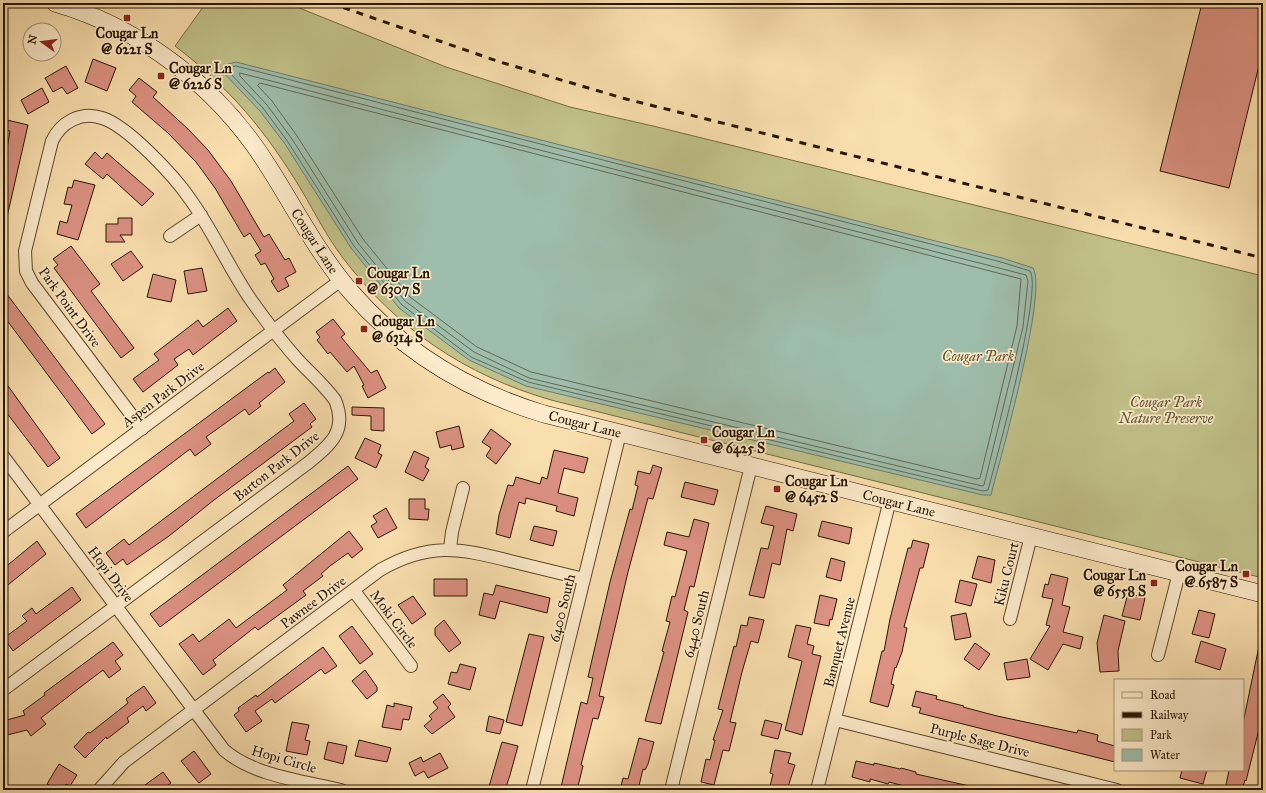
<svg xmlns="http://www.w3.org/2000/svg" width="1266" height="793" font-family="'IM FELL Great Primer',serif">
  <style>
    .green { fill: #c1c189; stroke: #746b44 }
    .water { fill: #9ebdab; stroke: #6e7a67 }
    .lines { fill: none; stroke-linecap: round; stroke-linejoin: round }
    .shore { stroke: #626956; stroke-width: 1 }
    .building { fill: #dc9182; stroke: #271500 }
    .street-casing { stroke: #5c482c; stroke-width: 14 }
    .secondary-casing { stroke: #271500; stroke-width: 18 }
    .street { stroke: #fceaca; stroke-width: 12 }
    .secondary { stroke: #fceaca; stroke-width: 17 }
    .rail { stroke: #271500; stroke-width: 3; stroke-dasharray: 7 7; stroke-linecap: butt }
    .poi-dot { fill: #8f2418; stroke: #fceaca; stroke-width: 1.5 }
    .labels { text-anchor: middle; stroke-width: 3.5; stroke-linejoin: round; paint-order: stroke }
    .poi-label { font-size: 14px; font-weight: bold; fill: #271500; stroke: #fceaca; text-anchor: start }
    .street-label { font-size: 14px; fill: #271500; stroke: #fceaca }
    .park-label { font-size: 14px; font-style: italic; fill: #5d5130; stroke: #fceaca }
  </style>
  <rect width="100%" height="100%" fill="#fadfae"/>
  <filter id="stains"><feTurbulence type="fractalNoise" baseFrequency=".005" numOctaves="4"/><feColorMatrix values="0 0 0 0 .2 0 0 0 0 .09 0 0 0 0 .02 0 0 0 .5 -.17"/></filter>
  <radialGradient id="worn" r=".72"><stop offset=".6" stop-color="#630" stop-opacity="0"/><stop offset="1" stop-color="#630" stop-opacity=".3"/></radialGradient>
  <path class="green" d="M206,3H287L446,67L570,107L653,126L1263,276V578L551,400C465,375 397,329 343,258C327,237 315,213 302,191C266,131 230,88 175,46Z"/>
  <path class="water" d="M236,62L1002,258L1033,268C1048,292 1000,459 991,495H983L526,386L469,360L399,308L351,248L285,144L260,111L221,70L225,65Z"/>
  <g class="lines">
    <path class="shore" d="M236,66L1001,262L1030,271C1043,289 996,460 988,490L983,491L528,382L471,357L402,305L354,246L288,142L263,108L228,71L229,68Z
      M240,73L1026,275L1028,281L1023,327L984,485L982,486L529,378L474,352L405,301L358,243L292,139L267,105L240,76Z
      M260,83L1021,279L1017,326L980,478L977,479L531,372L477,347L410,297L363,239L297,136L272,101L258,86Z"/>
  </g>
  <path class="building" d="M1202,3H1263V49L1229,188L1160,171Z
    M93,59L116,68L107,91L85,82Z
    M66,66L78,88L67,94L62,87L53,92L45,78Z
    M139,78L157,92L153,97L188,129L208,150L231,181L264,237L269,234L285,260L289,258L296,272L285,278L289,286L278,292L271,281L274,279L265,263L261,265L255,255L261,251L250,233L244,237L215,188L196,162L168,133L132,102L136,96L129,90Z
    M42,88L49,102L28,114L21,100Z
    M7,120L28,125L7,217H3V171L10,131L5,130Z
    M95,152L102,159L107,153L154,194L142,206L107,174L103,179L85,164Z
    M74,180L95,185L78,240L57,234L60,221L67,223L72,205L64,204L68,187L72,188Z
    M118,218H132V235H120L125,242H106V224H118Z
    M71,246L100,284L91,291L134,348L121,358L54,268L58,265L53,259Z
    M131,251L143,267L123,281L111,264Z
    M202,268L207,291L188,294L184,271Z
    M153,274L176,280L171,302L147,297Z
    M3,289L105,424L92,434L3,315Z
    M228,308L237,321L193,355L189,349L174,359L178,365L143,392L133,379L159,360L154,354L198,320L203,327Z
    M333,319L345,334L341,337L371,373L377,370L386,388L368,398L362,386L364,385L354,366L347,372L330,352L328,354L317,340L320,337L316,332Z
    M275,368L285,382L259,403L261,406L249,415L245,409L206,437L211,444L195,456L190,449L86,528L76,514L268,372L269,373Z
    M3,379L60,458L48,467L3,408Z
    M304,403L316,419L310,424L312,427L214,500L169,536L127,565L123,559L115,565L106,553L124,539L129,545L238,463L294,421L289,414Z
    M352,407L384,408V431L371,430V416L352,415Z
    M459,426L464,447L452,450L451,445L440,448L436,432Z
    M491,429L511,444L496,464L486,456L491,448L482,442Z
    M365,438L381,445L378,453L382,455L376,468L355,458Z
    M554,450L588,458L584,473L564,468L558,493L578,498L574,516L556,511L557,506L526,498L525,504L519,502L510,538L496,534L499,515L508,485L513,486L516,477L540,484L542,477L547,479Z
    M414,451L429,458L425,467L429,470L423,481L405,472Z
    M653,465L662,468L653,499L648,498L628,572L599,696L604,697L598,719L593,718L581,765L583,766L577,790L561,787L581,702L587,704L593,678L588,677L610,582L630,509L632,510L638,486L635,485L638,471L650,474Z
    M348,466L358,479L160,627L150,614Z
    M685,482L718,490L714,505L681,497Z
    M409,499H425V509H429L428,520L409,519Z
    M766,506L797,514L793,531L787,529L780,565L772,563L764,598L749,595L761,548L768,549L774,526L761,523Z
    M386,508L397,528L378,538L371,526L377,522L373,516Z
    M694,519L709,523L694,587L690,586L684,610L688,612L661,724L645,721L664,652L662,651L670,622L666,621L672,596L675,597L687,551L664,545L667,532L689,537Z
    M822,521L852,528L849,544L818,536Z
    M534,526L557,531L553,546L530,540Z
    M349,531L363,549L352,558L348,553L330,566L321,574L323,576L303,591L306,595L258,630L255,627L213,660L216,665L203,675L179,644L193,634L199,642L229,619L236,628L287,590L283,585Z
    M913,540L929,544L923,568H920L904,627L907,628L902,652L896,668L895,667L891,684L894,685L888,707L870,702L882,651H884L890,619L908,548H911Z
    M37,541L46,554L3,589V569Z
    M978,556L995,560L991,583L972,578Z
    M831,558L845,562L841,581L826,577Z
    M1051,574L1068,578L1062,605L1070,607L1063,632L1083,637L1080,649L1063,644L1048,670L1030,659L1050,626L1046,625L1053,599L1042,597L1045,584L1048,585Z
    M434,579H467V596H434Z
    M960,580L977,584L971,606L955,602Z
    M496,585L550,598L547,613L500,601L495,619L479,615L484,593L493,595Z
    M72,587L81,600L13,651L4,638L27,621L22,616L32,608L36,614Z
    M1128,593L1145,598L1140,620L1122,616Z
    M820,595L837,599L832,620L830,619L829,626L814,623Z
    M413,596L426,614L412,624L398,605Z
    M1199,610L1215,614L1209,638L1192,634Z
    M966,613L971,637L955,640L951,616Z
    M1104,615L1125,621L1118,651L1119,671L1100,672L1097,643Z
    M749,617L764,620L758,643L751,641L742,672L730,722L736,723L729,751L723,750L714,785L701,782L706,759L710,760L715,740H713L723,710L718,709L734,646L736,647L741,625L747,626Z
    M444,620L461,643L449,652L435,635V628Z
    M796,625L811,628L807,644L814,646L812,654L821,656L802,735L785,730L802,661L788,657Z
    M352,626L373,654L360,664L339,636Z
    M529,634L544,637L522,726L506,722Z
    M1201,641L1226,649L1220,670L1195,662Z
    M113,642L123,655L115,661L121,669L109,678L103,670L74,692L41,718L46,724L31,736L27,730L3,736V721L25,715L23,711L45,695L44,693Z
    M975,643L990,654L979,670L964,659Z
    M1259,646H1263V713L1246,781L1245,780L1242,790H1225L1229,770H1243V723Z
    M323,647L337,666L325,674L321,669L275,703L272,699L255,711L262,721L246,732L234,715L239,711L238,708L256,695L257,697Z
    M1027,659L1030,677L1007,680L1004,663Z
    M460,664L476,668L470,690L448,684L451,672L457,673Z
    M365,670L377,687V691L367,699L352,681Z
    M144,686L156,703L146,711L143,706L127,718L129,722L107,739L106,737L85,758L74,747L88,732L90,733L128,703L126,699Z
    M916,691L937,696L936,699L964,706L963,707L997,716L1077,733L1078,730L1098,735L1097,741L1115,746V762L919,713L921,708L912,706Z
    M443,694L451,704L448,707L455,717L432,734L424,726L432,719L429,716L438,708L433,702Z
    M394,703L412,707L409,720L403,719L401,730L382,727L387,705L394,707Z
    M489,716L504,720L500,734L486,731Z
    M765,720L782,724L778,739L761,735Z
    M292,722L309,725L305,740L310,741L307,755L286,751Z
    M639,738L654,742L648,764L645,770L643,769L638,790H620L623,778L628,779Z
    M359,740L391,748L387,762L355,756Z
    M328,742L347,746L343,764L324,759Z
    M502,742L518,746L510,775L505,790H488Z
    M775,750L791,753L788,763L795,765L787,790H769L773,774L770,773Z
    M194,751L211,774L199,783L181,761Z
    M440,753L448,768L428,778L424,771L415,776L409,763L421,757L423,762Z
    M856,761L874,765V763L900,769L901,768L916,772V774L974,787L973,790H912V788L889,782L888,784L870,779V782L852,777Z
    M59,764L77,775L70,786L66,784L62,790H58L47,784Z
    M1182,770H1207L1203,784L1180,778Z
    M163,772L171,783L162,790H138Z"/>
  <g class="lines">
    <defs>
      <path id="street" d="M170,236L201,215
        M3,456L224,750C254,776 303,781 341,790
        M3,532L341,280
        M450,549L452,532L463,488
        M354,591L411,666
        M1010,619L1031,536
        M1158,655L1179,573
        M3,690L308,463C330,445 348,431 335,400C324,385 310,373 298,360C281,341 266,321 251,300C229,268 213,231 190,199C175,177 128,126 102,118C81,111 61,122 52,141L25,251L26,271L32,283L142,429
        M835,720L1117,790
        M99,790L124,762L380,570C429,542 458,548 510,561C535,567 559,573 584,579
        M532,790L620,433
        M671,790L751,466
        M817,790L890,500"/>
      <path id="secondary" d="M55,3C142,28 220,89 268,166C295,208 318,254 351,292C403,352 468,391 544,414L1263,594"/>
    </defs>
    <use href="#street" class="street-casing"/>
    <use href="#secondary" class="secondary-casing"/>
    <use href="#street" class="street"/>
    <use href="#secondary" class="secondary"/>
    <path class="rail" d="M330,3L500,62L626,99L1263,258"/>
  </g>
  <g class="poi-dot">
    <rect x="123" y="14" width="8" height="8" rx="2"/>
    <rect x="157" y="72" width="8" height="8" rx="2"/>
    <rect x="355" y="277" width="8" height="8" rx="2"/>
    <rect x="360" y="325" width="8" height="8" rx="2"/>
    <rect x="700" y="436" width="8" height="8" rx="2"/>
    <rect x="773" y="485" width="8" height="8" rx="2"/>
    <rect x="1242" y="570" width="8" height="8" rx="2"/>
    <rect x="1150" y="579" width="8" height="8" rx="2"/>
  </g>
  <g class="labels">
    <g class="poi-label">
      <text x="127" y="38" text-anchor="middle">Cougar Ln<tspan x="127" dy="16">@ 6221 S</tspan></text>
      <text x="169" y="73">Cougar Ln<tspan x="169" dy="16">@ 6226 S</tspan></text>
      <text x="367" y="278">Cougar Ln<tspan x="367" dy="16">@ 6307 S</tspan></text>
      <text x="372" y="326">Cougar Ln<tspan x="372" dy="16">@ 6314 S</tspan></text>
      <text x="712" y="437">Cougar Ln<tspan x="712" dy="16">@ 6425 S</tspan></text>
      <text x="785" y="486">Cougar Ln<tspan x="785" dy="16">@ 6452 S</tspan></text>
      <text x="1238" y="571" text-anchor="end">Cougar Ln<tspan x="1238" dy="16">@ 6587 S</tspan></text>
      <text x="1146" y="580" text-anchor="end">Cougar Ln<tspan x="1146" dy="16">@ 6558 S</tspan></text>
    </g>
    <g class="street-label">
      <text transform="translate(315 241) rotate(57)" y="5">Cougar Lane</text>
      <text transform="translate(70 307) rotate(54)" y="5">Park Point Drive</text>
      <text transform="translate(163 394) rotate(-37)" y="5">Aspen Park Drive</text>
      <text transform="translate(585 424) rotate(14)" y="5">Cougar Lane</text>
      <text transform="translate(276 466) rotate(-38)" y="5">Barton Park Drive</text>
      <text transform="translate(899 503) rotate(14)" y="5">Cougar Lane</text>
      <text transform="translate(111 574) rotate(53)" y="5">Hopi Drive</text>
      <text transform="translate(1006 574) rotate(-76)" y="5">Kiku Court</text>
      <text transform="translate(313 602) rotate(-37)" y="5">Pawnee Drive</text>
      <text transform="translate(562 608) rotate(-76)" y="5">6400 South</text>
      <text transform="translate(394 619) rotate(53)" y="5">Moki Circle</text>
      <text transform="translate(696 624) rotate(-76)" y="5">6440 South</text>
      <text transform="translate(839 642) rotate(-76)" y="5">Banquet Avenue</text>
      <text transform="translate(980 740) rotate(14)" y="5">Purple Sage Drive</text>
      <text transform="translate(284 759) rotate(16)" y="5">Hopi Circle</text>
    </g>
    <g class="park-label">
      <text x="978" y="361">Cougar Park</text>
      <text x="1166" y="407">Cougar Park<tspan x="1166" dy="16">Nature Preserve</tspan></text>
    </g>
  </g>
  <rect width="1266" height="793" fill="none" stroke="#fadfae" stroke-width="16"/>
  <rect x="4" y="4" width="1258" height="785" fill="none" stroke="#271500" stroke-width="2"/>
  <rect x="8" y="8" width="1250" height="777" fill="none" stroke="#271500"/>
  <rect x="1114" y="679" width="130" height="92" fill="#fceaca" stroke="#a79579"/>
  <rect x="1122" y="692" width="20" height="6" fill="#fceaca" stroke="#a79579"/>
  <text x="1150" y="699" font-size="12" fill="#271500">Road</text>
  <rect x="1122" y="712" width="20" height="6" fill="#271500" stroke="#a79579"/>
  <text x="1150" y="719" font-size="12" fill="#271500">Railway</text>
  <rect x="1122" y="729" width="20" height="12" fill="#c1c189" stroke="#a79579"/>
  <text x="1150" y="739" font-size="12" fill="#271500">Park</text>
  <rect x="1122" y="749" width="20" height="12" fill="#9ebdab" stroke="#a79579"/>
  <text x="1150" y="759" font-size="12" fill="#271500">Water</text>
  <g transform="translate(42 42) rotate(284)"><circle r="19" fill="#fceaca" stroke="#a79579"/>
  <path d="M0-3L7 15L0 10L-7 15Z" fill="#8f2418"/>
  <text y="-6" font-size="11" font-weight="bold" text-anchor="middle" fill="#271500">N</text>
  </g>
  <rect width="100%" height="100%" filter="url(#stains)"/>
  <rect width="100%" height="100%" fill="url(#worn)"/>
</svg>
